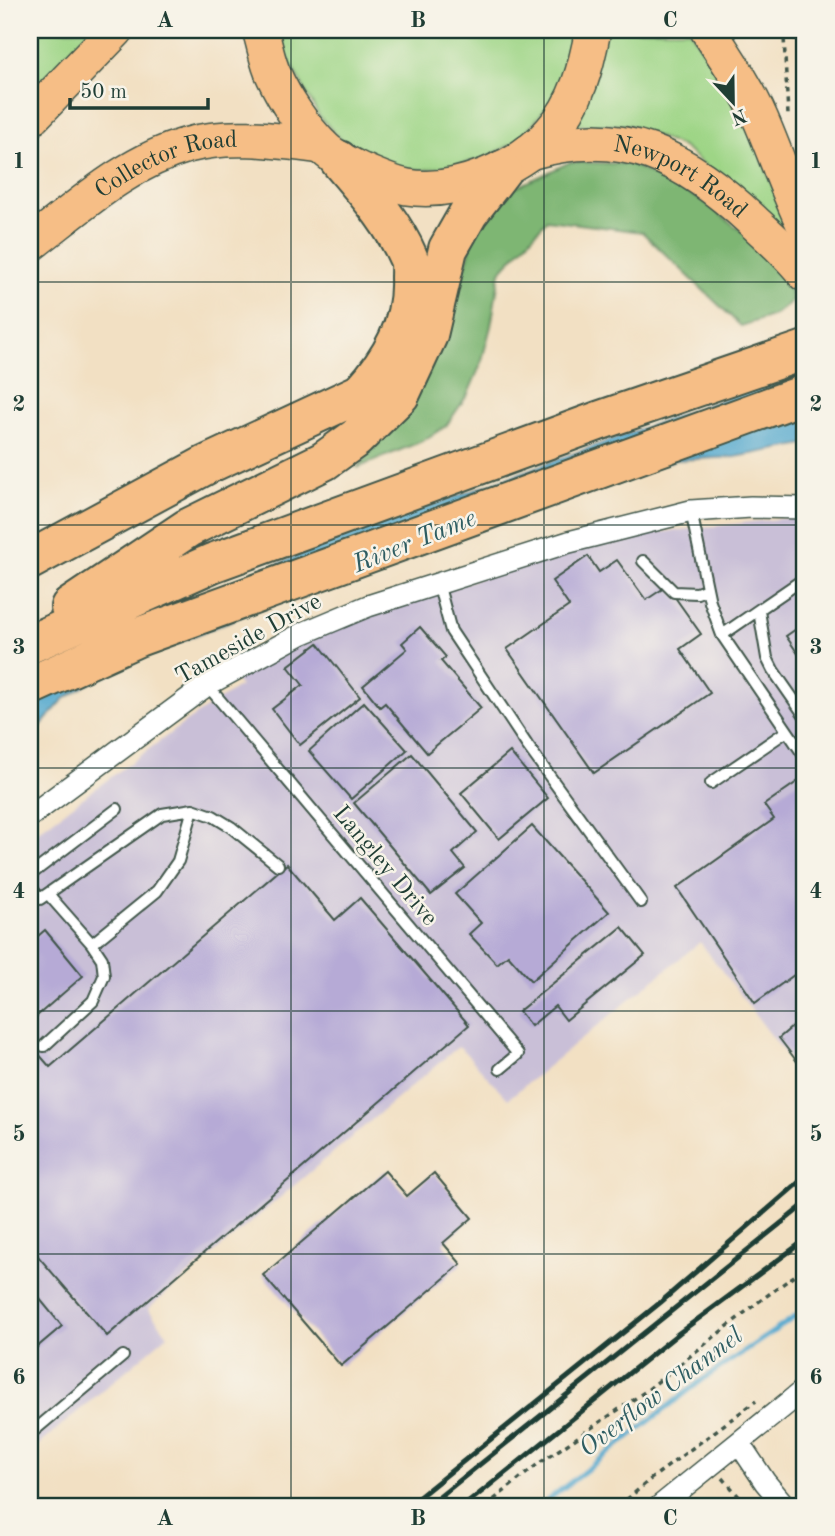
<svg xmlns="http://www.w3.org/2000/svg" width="835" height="1536" font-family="'Old Standard TT',serif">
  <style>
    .industrial { fill: #c9bfd7 }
    .green { fill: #9ed586; stroke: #5e895d; stroke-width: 2 }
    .forest { fill: #7eb673; stroke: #4e7a54; stroke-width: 2 }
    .water { fill: #52a8ce; stroke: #387281; stroke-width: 2 }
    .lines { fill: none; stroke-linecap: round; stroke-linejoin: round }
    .stream { stroke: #52a8ce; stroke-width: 5 }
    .building { fill: #b6aad6 }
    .service-casing { stroke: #3f5549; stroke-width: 14 }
    .minor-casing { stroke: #3f5549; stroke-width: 24 }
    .trunk-casing { stroke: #3f5549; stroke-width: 38 }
    .motorway-casing { stroke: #3f5549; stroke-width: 42 }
    .path { stroke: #3f5549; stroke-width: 3.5; stroke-dasharray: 5 5; stroke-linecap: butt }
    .service { stroke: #fff; stroke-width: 10 }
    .minor { stroke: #fff; stroke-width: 21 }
    .trunk { stroke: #f6be86; stroke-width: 35 }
    .motorway { stroke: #f6be86; stroke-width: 38 }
    .rail { stroke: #1f3d34; stroke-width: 5 }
    .grid { fill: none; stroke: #1f3d34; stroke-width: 2; stroke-opacity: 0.55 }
    .labels { text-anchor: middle; stroke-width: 5; stroke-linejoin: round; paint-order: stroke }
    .street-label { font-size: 24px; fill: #1f3d34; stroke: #f7f3e8 }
    .water-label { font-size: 26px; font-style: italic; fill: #2e5d62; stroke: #f7f3e8 }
    .neatline { fill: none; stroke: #1f3d34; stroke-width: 2.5 }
    .grid-label { font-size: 23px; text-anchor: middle; font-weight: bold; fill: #1f3d34 }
  </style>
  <rect width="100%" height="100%" fill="#f7f3e8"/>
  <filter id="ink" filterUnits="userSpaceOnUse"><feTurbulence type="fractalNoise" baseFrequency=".0143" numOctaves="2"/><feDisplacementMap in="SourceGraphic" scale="14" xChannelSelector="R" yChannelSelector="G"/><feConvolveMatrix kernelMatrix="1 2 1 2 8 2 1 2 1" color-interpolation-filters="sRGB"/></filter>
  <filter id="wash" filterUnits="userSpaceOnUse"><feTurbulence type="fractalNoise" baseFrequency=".00686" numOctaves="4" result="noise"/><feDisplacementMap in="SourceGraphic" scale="28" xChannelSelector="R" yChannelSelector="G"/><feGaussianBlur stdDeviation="1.57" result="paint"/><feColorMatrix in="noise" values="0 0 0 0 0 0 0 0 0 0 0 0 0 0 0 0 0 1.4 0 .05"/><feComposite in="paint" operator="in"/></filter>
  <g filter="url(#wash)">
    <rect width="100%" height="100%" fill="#f2e0c3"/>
    <path class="industrial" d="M805,516V1080L700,942L508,1099L459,1046L148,1309L168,1335L30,1452V837L187,721L240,686L235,679L314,632L600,539Z"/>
    <path class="green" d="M30,30H100L30,101Z
      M279,30H579L561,91L518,141L481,160L424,170L398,167L347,146L319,116L282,48Z
      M603,30H690L713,66L753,136L794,240L683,147L629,125H574Z"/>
    <path class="forest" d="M570,162L631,164L702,200L768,252L789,282L792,301L774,315L741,326L642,232L547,220L500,272L491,326L481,364L468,394L446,426L422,441L357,468L376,445L450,322L475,232L515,188Z"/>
    <path class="water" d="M805,369V444L735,457L674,460L275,602L150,654L86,685L63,700L30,738V690L172,606L334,541Z"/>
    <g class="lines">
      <path class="stream" d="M540,1506L702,1380L805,1310"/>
    </g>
    <g id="blocks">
      <path class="building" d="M588,556L599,572L617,560L646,600L667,586L701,634L680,649L710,693L594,773L507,649L569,606L552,581Z
        M805,623V664L786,636Z
        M420,627L446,657L441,661L481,708L427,753L385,703L380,707L363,686L407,649L402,643Z
        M318,643L360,697L300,745L272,709L303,685L288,666Z
        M364,702L407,750L351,799L309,751Z
        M510,752L548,798L499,839L461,793Z
        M412,754L477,832L453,853L465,868L431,895L354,803Z
        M800,780L805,788V967L755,1003L677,888L774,819L764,805Z
        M532,826L609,912L531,981L508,955L497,964L469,934L481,923L455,894Z
        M287,864L335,920L360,898L469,1025L107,1336L30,1247V1044L50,1067Z
        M622,927L645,955L566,1020L555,1006L531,1026L519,1011Z
        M45,930L83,976L30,1022V943Z
        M805,1016V1072L779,1038Z
        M385,1171L407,1196L434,1173L472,1218L443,1243L461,1264L341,1366L263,1275Z
        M30,1287L62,1326L30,1353Z"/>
    </g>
  </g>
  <g filter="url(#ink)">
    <use href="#blocks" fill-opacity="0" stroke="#3f5549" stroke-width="2"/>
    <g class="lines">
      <defs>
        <path id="service" d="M691,511L710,602L722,635L805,757
          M643,561L674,592L697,593L707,589
          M438,583L451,631L527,745L641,902
          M759,611L767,658L773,670L805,716
          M722,635L805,578
          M207,685L518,1054L500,1069
          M711,783L787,731
          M30,875L117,809
          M30,886L40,899L162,814L193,809L213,816L231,827L278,865
          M92,944L157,891L178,861L193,809
          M44,1046L93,1001L104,976L102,959L92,944L48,894
          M30,1434L123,1356"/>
        <path id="minor" d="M30,816L207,685L301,634L368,606L569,542L691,511L751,507L805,508
          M739,1443L765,1482L785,1506
          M660,1506L805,1389"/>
        <g id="trunk">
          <path d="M260,30C265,45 267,62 274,76C285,100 303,127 322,146C333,158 348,164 362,171C377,177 391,184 407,187C455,195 520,168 551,132C577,103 586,67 593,30"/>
          <path d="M708,30C727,59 747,88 761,120C776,155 788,191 805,226"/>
          <path d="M30,119L116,30"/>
          <path id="s1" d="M529,152C623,124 685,157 753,221C771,238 790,254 805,274"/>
          <path id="s2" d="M30,244C79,207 127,162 188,145C230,133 280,141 322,146"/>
        </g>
        <path id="motorway" d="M30,560L206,465L361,393C391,360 412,324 410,278C410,271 411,263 408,257C392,220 365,191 339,160
          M70,607L188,528L324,461L356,438L400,395L428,335L448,249L468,214L502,170
          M30,644L212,563L601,420L805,350
          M30,686L138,637L805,394"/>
      </defs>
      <use href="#service" class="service-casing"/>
      <use href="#minor" class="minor-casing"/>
      <use href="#trunk" class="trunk-casing"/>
      <use href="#motorway" class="motorway-casing"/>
      <path class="path" d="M781,30L784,37L788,115
        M784,37L805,40
        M723,1478L747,1506
        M486,1506L538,1464L646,1391L757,1303L805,1268
        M619,1506L652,1478L756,1401"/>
      <use href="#service" class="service"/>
      <use href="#minor" class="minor"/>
      <use href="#trunk" class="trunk"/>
      <use href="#motorway" class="motorway"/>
      <path class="rail" d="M408,1506L661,1302L805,1177
        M428,1506L805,1204
        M464,1506L679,1333L805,1240"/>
    </g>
  </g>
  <path class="grid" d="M291,30V1506M544,30V1506M30,282H805M30,525H805M30,768H805M30,1011H805M30,1254H805"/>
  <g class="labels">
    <g class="street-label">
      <text dy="8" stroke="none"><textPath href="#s2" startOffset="161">Collector Road</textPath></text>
      <text dy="8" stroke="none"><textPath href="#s1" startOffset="161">Newport Road</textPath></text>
      <text transform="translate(248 638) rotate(-29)" y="8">Tameside Drive</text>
      <text transform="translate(386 865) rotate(50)" y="8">Langley Drive</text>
    </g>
    <g class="water-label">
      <text transform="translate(414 540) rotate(-22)" y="9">River Tame</text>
      <text transform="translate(660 1391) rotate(-37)" y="9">Overflow Channel</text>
    </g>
  </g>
  <rect width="835" height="1536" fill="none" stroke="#f7f3e8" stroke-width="77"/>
  <g transform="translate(733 102) rotate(158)" stroke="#f7f3e8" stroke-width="5" paint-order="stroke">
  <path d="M0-5L12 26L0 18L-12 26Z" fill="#1f3d34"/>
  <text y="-10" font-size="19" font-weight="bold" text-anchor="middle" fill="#1f3d34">N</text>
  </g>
  <path d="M70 98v10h138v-10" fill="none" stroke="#1f3d34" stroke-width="3.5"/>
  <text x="80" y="98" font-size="21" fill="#1f3d34" stroke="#f7f3e8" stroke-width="5" paint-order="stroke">50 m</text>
  <rect x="38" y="38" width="758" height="1460" class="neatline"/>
  <g class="grid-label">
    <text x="165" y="27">A</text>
    <text x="418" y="27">B</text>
    <text x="670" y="27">C</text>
    <text x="19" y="168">1</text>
    <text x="816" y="168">1</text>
    <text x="19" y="411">2</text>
    <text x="816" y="411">2</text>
    <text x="19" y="654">3</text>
    <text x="816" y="654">3</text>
    <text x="19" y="898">4</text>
    <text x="816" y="898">4</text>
    <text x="19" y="1141">5</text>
    <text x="816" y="1141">5</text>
    <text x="19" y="1384">6</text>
    <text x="816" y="1384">6</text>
    <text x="165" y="1525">A</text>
    <text x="418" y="1525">B</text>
    <text x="670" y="1525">C</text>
  </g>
</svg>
